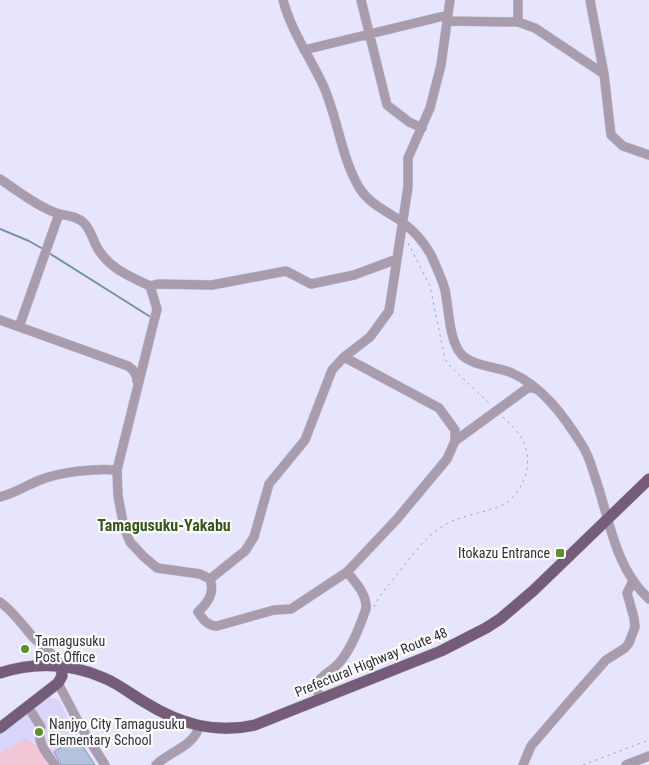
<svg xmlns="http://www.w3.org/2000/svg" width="649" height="765" font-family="'Roboto Condensed',sans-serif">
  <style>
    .built { fill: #dad6fb }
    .green { fill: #f2c6d7 }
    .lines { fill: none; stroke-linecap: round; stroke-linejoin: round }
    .stream { stroke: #7294a7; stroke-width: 2 }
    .building { fill: #b3c3dd; stroke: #8c9bb4 }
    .minor-casing { stroke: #c3c1d6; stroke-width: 10 }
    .major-casing { stroke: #c3c1d6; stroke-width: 12 }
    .path { stroke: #a6a4b8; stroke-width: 1; stroke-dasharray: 2.5 4; stroke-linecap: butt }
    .minor { stroke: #a99cac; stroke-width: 9 }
    .major { stroke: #755d79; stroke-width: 11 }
    .poi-dot { fill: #5b912b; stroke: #fff; stroke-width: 2 }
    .labels { text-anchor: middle; stroke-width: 4.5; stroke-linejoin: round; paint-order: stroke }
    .poi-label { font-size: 14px; fill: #31303b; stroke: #fff; text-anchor: start }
    .street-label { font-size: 14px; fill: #31303b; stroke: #fff }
    .quarter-label { font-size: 16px; font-weight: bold; fill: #345616; stroke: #fff }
  </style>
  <rect width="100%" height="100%" fill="#e7e5fd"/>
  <path class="built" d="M49,697L60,701L68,719L96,765H0V734Z"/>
  <path class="green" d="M26,738L39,749L48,765H0V753Z"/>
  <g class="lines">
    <path class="stream" d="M0,229L29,241L43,249
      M49,253L149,316"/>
  </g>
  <path class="building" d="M74,739L79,741L95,765H61L54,752Z"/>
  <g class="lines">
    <defs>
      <path id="minor" d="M283,0C291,31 310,57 323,85C338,118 341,158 360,189C370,204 386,211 401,221C413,230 424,242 431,255C436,266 442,279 445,290C449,309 449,342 462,355C475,367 496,366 512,373C543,387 564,416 582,445C589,455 592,468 596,480C610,521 615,568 649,599
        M361,0L387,105L409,122L422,128
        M518,0V22
        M590,0L604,74L611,135L623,146L649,155
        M447,21L518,22L535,28L604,74
        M304,50L448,15
        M0,179C18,191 38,207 59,214C68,216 77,216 84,223C91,230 93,241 98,249C110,269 131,277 150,286L158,284L212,285L286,271L311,284L354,275L397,259
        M150,286L157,309L117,470L118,496L124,527L130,542L143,556L157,568L200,574L210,579
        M0,320L128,366C134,370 137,374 137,381
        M19,327L59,214
        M455,441L529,387L536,389
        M0,497C15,493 25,486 40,480C60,472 95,468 117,470
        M210,579L245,551L254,537L269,484L305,440L332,370L344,357L370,337L389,311L408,187V158L430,108L441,65L450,0
        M210,579C215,594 208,602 198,612C203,619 207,626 217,626L274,610L291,609L347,572L397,519L447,459L455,441V430L439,408L344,357
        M0,602C13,611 22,625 33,637C43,647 53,653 61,666
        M58,683L81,727L105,765
        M320,700L316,685C321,675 331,672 339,663C352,648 359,628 366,609C367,594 356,583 347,572
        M28,707L41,727C36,743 46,752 55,765
        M156,765C170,751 193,747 199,727
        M523,765L531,746L568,703L606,660L625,648L629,643L635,627L634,618L627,593L633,581
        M626,765L649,756"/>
      <path id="major" d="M0,673C35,662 70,663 104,678C119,684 132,695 146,703C180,724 215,734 255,725L441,651L486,628L500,619L534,590L649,479
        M0,728L58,683L62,676L61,666"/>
    </defs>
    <use href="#minor" class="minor-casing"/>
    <use href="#major" class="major-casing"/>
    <path class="path" d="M408,243L430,286L445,359L449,365L490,404
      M374,607C379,595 388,586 396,576C410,558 423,539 443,526C460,515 481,514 500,506C509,503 514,496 519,489C532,470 530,446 515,429C511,424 506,421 502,416
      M336,683L347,667
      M583,765L649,740"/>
    <use href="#minor" class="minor"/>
    <use href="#major" class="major"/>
  </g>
  <g class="poi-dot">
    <rect x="555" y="548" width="10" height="10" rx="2.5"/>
    <circle cx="25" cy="649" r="5"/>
    <circle cx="39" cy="732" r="5"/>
  </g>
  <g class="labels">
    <g class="poi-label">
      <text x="550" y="558" text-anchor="end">Itokazu Entrance</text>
      <text x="35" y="646">Tamagusuku<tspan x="35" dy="16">Post Office</tspan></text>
      <text x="49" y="729">Nanjyo City Tamagusuku<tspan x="49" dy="16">Elementary School</tspan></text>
    </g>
    <g class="street-label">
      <text transform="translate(371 662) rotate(-22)" y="5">Prefectural Highway Route 48</text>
    </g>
    <g class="quarter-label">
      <text x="164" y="531">Tamagusuku-Yakabu</text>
    </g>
  </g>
</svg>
